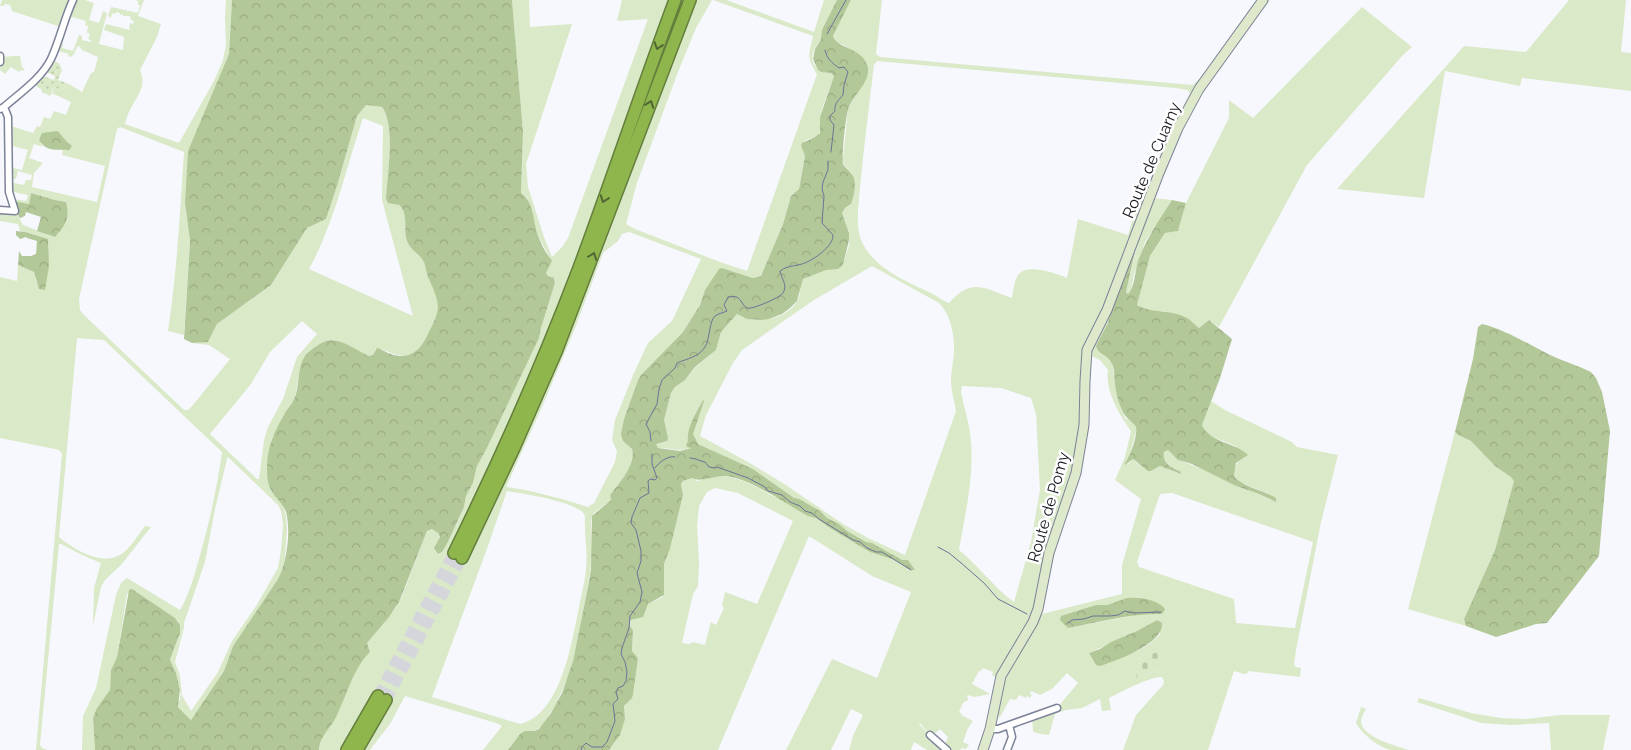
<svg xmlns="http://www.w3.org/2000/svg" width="1631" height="750" font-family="Raleway,sans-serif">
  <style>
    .grass { fill: #dae9c8; fill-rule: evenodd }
    .forest { fill: url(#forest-crowns) }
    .cemetery { fill: url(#cemetery-stones) }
    .garden { fill: url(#garden-dots) }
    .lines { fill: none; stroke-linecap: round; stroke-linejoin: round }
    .stream { stroke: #6b7497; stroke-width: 1 }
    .highway-tunnel { stroke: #d5d6dc; stroke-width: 11; stroke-dasharray: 11 5.5; stroke-linecap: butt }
    .street-casing { stroke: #7c8298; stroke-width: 9 }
    .secondary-casing { stroke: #7c8298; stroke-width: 11 }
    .highway-casing { stroke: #647e3d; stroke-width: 14 }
    .street { stroke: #fff; stroke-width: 6 }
    .secondary { stroke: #dde9ca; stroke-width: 9 }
    .highway { stroke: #8eb64d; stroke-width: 11 }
    .oneway { stroke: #526636 }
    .labels { text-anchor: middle; stroke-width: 5; stroke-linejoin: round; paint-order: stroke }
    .street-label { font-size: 16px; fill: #15171f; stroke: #fff }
  </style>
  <defs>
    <pattern id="forest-crowns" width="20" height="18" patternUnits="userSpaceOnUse" patternTransform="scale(1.25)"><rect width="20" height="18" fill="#b3c898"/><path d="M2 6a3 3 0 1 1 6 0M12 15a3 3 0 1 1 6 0" fill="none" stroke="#99ab83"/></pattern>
    <pattern id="cemetery-stones" width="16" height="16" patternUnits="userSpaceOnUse" patternTransform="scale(1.25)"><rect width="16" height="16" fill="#dae9c8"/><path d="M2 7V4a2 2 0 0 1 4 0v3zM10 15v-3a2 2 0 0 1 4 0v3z" fill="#bac7ab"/></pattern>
    <pattern id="garden-dots" width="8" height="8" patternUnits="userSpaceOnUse" patternTransform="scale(1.25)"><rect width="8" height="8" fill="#dae9c8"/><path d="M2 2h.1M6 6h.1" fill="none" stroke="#bac7ab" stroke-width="1.8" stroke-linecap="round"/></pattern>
  </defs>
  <rect width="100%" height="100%" fill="#f7f8fd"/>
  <path class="grass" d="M2,0H72L61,27L12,11L10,5L5,4L4,6H0Z
    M73,0H85L94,3L89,20L99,23L103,11L107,13L99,44L123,50L124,37L104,30L106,24L130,30V29L129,28L130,23L133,24L134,21L131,20L130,16H123V14L120,15V13L116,12L115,14L112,13L111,18L108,16L111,7L138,13L140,6L138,4V1L134,0H144L138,16L161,24L157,37L140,70C148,88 135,97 129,112C127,116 126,120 125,124L179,143L214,81L223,60L226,45L225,19L226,0H232L229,54L213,94L185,203L190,241L184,335L168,331C177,272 180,212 184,152L120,127L117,129L79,299L80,310L84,315L184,410H188L193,405L230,359L209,345L192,343L208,342L217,324L271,285L307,228L326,219L337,186L357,116L365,105L382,107C396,126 387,175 386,199L390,203L399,205C409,213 403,229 407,241C410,250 419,253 424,261C426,266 426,271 428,276C431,285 438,294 439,305C439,316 423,350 412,354C398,360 389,349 376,349L373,355L369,356L333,340L325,341L309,352L300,369L295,398L272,439L268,455V482L272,492L283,505L286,516L287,529L285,557L282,572L278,579L233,646L224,671L191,720L178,707L181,694L176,673L170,660L179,637L178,621L132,589L127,594L117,657L111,670L110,691L93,718L95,750H82L83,716L96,688L116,595L121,583L127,578L180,610C189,595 194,576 199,559C209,524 217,488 222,452L104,340L77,338L59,537C73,549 101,566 120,555C130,549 138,535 145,526L151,527L121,565L105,580L101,587L93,626L94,588L101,563L82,555L61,544H59L40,745L42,748L47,750H36L62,454L59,450L55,449L0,438V277L17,281L18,265L34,272L37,284L49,245L25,232L20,231L18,224L0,221V211L16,212L23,225L54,237L66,202L55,200L31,193L29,204L13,201L12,199L26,201L28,195L9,191V182L24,185L26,180H31L32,175L18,171L16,179H8V167L22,170L28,150L13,146L12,151L8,150V125L33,133L37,126L40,127L44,117L50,119L54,111L66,115L71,102L54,94L52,95L54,87L62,90L69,84L82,92L91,73L94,72L98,57L82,50L79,46L77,47L74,54L71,57L68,56L69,54L58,51L55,59L52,58L58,41L63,43L62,48L73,51L79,35L82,36V40L91,42V40L88,39L90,34L87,33L88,26L85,25L86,21L72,17L69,21L65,19ZM363,118L383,126L382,200L413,316L309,269C335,222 346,168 363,118ZM58,131L67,142L69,150L63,149L62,155L105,166L97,202L32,187L34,173L43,163L29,158L34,144L43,147L39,140ZM302,321L317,334L297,357L283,399L268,427L264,440L259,479H257L210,434L251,384L270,352ZM228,457L278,505L281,511L283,525L281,550L278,568L256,606L232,641L218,672L191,711L182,695L180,675L175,662L184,628V623L205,562L215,509L227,459Z
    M512,0H529L530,27L572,24L526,164L528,187L544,237L552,257L562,247L568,238L648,19L617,21L622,0H712L696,28L678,72L637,183L626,224L635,229L720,262L747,271L817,74C806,57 809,55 813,36L713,0H726L814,32L824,0H837C833,12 827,24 822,37C820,41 816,45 814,50C808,64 818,72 831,73L834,76L822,109L820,117L821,129L818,136L806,140L801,146L805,156L799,189L791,196L783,224L761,276L753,278L722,268L705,290L700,305L683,332L641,375L638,380L624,419L623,441L632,449C636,464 619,483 610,495L611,500L594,513L591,521L592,554L589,582L573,661L568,677L556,704L542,726L536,730L520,734L508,750H483L502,726L496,723L405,696L390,724L370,750H319L322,737L331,725L358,666L370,652L367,643L395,609L402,596L427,531L432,529L438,533L440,538L434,548L438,554L442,552L447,544L464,507L466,496L473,483L477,466L486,450L539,338L541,328L555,283V279L548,276L546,273L552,261L537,235L527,197L521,193L523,132ZM629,232L701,259L672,321L648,343L633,375L615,420L612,440L617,451L615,462L594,503L588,507L562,499L526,490L507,487V485L542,407L576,326L603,253L618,241L622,234ZM507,491C521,493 581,502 585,516C584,534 588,552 586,569C585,582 581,595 579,607C572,641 561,715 520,724L432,697L488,546Z
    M851,0H882L876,54L880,57L1193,85L1200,78L1259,0H1270L1205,85L1180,130L1153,198L1172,200L1145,242L1134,275L1131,290L1128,294L1126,292L1137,246L1108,323L1100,353L1106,356L1112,362L1117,396L1122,411L1125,418L1135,424L1137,428L1129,458L1125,463L1128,464L1133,459L1138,464L1151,471L1160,466L1178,473L1180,471C1171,468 1162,463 1164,452L1168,450L1178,460L1208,471L1236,486L1259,494L1273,501L1276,498L1265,492L1239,482L1234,476C1235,467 1236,461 1245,458C1242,454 1239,448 1235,446C1222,439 1208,439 1202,425L1211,401L1225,410L1292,442L1297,447L1338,455L1321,522L1296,650L1294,664L1296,667L1301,668L1300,677L1248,671L1247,674H1244L1234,671L1208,750H1123L1136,715L1163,685L1164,681L1162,677C1151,676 1121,692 1109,698L1111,710L1102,711L1100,699L1082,708L1066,710L1055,714L1049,735L1036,733L1033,731L1032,716L1057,708L1078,683L1067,673L1052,689L1040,695L1031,691L1030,694L1032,695L1030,698L1027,696L1026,698L1019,695L1016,700L1010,699L1000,717L992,716L1000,680L992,675L993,672L983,668L981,671H979L972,684L990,694L975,697L967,695L968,700L963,703L959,712L962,714L961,715L973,721L967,730V731L963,742L969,745L966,749L962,748L960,750H950L945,745L948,737L940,729L933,735H930L920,723L919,724L944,750H927L914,742L911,750H849L853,736L863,715L851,709L831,750H786L832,659L877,678L911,592L872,576L809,536L718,750H609L616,741L625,719L624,706L629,701L638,658L632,651L633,630L629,625L630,620C642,613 641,618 648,604L663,597L664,564L670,549L683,495L681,484L683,481L692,478L697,481C704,480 710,476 717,476C737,475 759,488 776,498L772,482L753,469L698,444C678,454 678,448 658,448L655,444L667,441L664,420L671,393L675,387L685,380L696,367L716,350L721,332L737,314C755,325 789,320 798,299C801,293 800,285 803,279C810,275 819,271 827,269C834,268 838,270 843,265L849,245V233L842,213L845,208L851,204C854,195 857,180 851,172C846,167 843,166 843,158L848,109L868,74L866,62L844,45L834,42L833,36ZM877,61L1175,88L1188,90L1190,94C1171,126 1158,161 1149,198L1140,195L1128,235L1078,219L1067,278C1055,273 1027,263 1018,275C1014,281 1013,292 1012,298C984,288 972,277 949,303C943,301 939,297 933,294C907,282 873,268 861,240C855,224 859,203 860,187C864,146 869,106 874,65ZM872,266L939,303C950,313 955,336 954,351C954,361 951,370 951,379C951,390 954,400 956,411L905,555L868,538L843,524L786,485L748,462L700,436L706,415L733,363L742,350L814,300ZM1092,356L1100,360L1108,370C1105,391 1119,414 1131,431L1125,457L1115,480L1141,499L1122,565V594L1042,614L1041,608L1088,419L1090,360ZM962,386L1001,388L1031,398L1036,414L1040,490L1031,542L1014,602C994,588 979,566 959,550C965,514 974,479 971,442C970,425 964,408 961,392ZM715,488L738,493L793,521L757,604L725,592L722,605L724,608L716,625L711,622L705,645L693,642L689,644L682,643L693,594L698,586L699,563L697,526L699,506L707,492ZM1172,493L1313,542L1295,628L1236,623L1234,599L1139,567L1137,562L1160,494ZM1115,602L1142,614L1068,628L1066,626L1065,623L1096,605H1107ZM1157,620L1160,634C1147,651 1116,659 1096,665L1089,653L1137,631ZM1162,653L1161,669L1136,678L1141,656Z
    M1569,0H1626L1621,52L1631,53V91L1522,78L1520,86L1445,71L1424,198L1337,189L1464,46L1526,52Z
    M1362,7L1412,47L1403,55L1307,165L1219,327L1209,320L1199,328L1166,312L1145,310L1137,305L1150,256L1165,233L1178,231L1186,203L1229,118V100L1253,118Z
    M15,56H20L22,67L25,69L23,71L21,70L19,72L11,67L5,74L0,70L2,57Z
    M1455,432L1458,435L1471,441L1495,466L1512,477L1514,481L1495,550L1464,619L1466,626L1408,609Z
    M1419,698L1471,713L1501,718L1526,719L1560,715H1610L1603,750H1551L1549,723L1511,725L1481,723L1417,702Z
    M1361,707L1366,709C1364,712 1362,716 1361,720C1360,737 1397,746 1409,750C1403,750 1397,750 1392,750C1380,749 1361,733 1356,723Z"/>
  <path class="forest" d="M232,0H512L523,132L521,193C534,201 533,222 538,236C541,244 545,252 551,259L552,261L546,273L548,276L554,278L555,283L541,328L539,338L486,450L477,466L473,483L466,496L464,507L447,544L442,552L438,554L434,548L440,537L438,533L432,529L427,531L399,602L389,617L367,643L370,652C352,670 347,696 335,719C329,730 320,736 319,750H95L93,718L97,708L110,690L111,670L117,657L129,590L132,589L175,618L180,625V633L170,660L176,673L180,690L178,707L191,720L224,671L233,646L278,579C287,563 291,530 286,512C283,503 275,498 271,490C267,483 267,474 267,467C267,447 275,430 285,413C288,408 293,403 295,397C300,384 297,367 305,356C307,352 322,342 326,341C340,337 357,351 369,356L373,355L377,348C382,349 386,353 391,354C407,360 419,352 426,338C441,308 442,308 428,277C426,272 426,267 424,262C420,254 410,250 407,241C403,230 409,213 399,205L388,203L386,199C387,175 396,126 382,107L366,105L357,116L337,186L326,219L307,228L271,285L217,324L208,342L192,343L184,339L190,241L185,203L188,151L229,54Z
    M837,0H851L833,36C836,49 864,47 868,68C870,83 852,96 848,110C845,122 842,152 843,164C845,168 848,169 851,173C858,180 854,196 851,204L845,208L842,213L849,233V240L843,265L838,269L826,270L803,279L797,301L790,308L782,314L769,319L762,320L747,319L737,314L721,332L716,350L695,367L685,380L675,387L671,393L664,420L668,438L667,441L656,444L658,448L680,451L691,448L687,447L686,445L688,441C686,428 697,412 703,400L704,401L693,434L698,444L753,469L794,498L799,499L820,511L827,518L839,524L847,531L866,542L872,543L902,560H908L915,570H911L895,560L870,552L830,528L816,518L808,516C786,504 751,479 726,476C715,475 700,483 692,478L683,481L681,484L683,495L670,549L664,564V595L648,604L643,617L630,620L629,625L633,630L632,651L638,658L633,694L632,698L624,706L625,719L620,735L609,750H508L520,734L525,731H534L539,729L551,713L562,693L573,661L589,582L591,569L592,516L611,500L610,495C619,483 636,465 632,449L623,441L621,434L624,419L638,380L641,375L683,332L700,305L705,290L719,269L722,268L753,278L761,276L783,224L791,196L799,189L805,156L801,146L802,143L815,137L820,133V117L834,76L831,73L821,72L818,70L813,59L815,49L821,39L822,30Z
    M58,131L67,142L72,146L69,150C56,149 47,153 39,140L42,133Z
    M31,193L55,200L66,202C70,219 66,224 55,237L37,231L41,217L26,212L25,216L20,218L16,212L13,201L29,204Z
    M1172,200L1186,203L1178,231L1165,233L1150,256L1137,305C1152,314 1171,309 1187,318C1191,320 1195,325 1199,328L1209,320L1232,339L1220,378L1202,425C1210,443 1235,442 1248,455L1236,463L1234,476C1242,487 1264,490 1276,498V502L1259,494L1236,486L1192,464L1178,460L1168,450L1164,452C1162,463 1171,468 1180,471L1181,474L1160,466L1151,471H1148L1133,459L1125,465V463C1130,457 1138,435 1136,427C1136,424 1125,419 1122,410C1118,402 1116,393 1115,384C1114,377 1115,368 1111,362C1107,354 1098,355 1096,346L1108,323L1113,305L1137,243L1126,292L1128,294C1135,287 1135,271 1138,261C1146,239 1159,220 1172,200Z
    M16,231L25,232L48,239L49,266L45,290L39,289L34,272L18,265L19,251L22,256H31L36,254L37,241L27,238L26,237L20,239L16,235Z
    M1482,324C1506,330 1526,343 1548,354C1562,361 1577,365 1591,372L1596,378L1602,392L1610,431L1599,556L1547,623L1536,624L1496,637L1466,626L1464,619L1495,550L1514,481L1511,477L1495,466L1471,441L1458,435L1455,432L1473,359L1478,327Z
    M1127,598C1138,597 1158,599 1165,609L1163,613L1161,614C1128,614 1100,622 1068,628L1060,620L1061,616L1096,605H1107Z
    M1157,620L1162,623C1165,643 1116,661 1100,666L1096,665L1089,653L1100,649L1111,642L1137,631Z"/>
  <path class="cemetery" d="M1163,651L1161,669L1136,678L1141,656Z"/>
  <path class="garden" d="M53,61L59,63L62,70L58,80L69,84L62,90L54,87L50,96L42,92L41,89L32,83L40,75L54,80L55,76L44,71L47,67L50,68Z"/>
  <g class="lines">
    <path class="stream" d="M827,34L846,0
      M825,50C827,59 832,63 839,68L844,67L848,72L844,85L843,95C839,100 834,103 835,111L830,116V120L834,125L831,152
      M651,441L650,432L646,424L657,404L659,389L662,380L675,368L677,363C686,359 699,357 705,347C710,339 709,321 715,316C719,313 723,313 727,311L724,305L728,297C742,294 740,304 747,308C752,310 781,297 783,293C788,285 781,278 780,271C790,264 797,267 807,262C816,258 834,245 833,235L822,223L824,196L822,189L823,182L828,170V161
      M690,458C696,458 699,461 705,462L709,467L715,468L717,467L748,478L765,487L768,491L782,495L790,502L800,506L805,511L812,513L819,519L853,540L860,542L867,548L876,552H882L911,570
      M655,468C659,462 669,455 675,457
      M938,547L949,553L960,562L984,583L998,599L1027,614
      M1068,623L1072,620L1084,619L1093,616H1110L1118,615L1125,611L1133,613L1161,612
      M581,750L582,747L586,743L592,747H602L607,742L615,721L613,704L618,699L616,692L618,688L623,686L626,681L627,672L625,662L621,654L622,648L629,628L630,616L640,602L642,592L637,573L641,561V551L636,530L631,523L632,517L640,498L649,493L648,481L650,479L655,480L657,478L652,464V454"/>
    <path class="highway-tunnel" d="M378,696L454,553
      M386,700L462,558"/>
    <defs>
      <path id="street" d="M0,56V62
        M0,109L4,107C20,93 41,79 51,59C60,40 64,19 73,0
        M0,210L15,211L9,192L8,117L4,107
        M990,729H998L1057,708
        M930,735L947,750
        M1007,750L1012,737L1009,725"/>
      <path id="secondary" d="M983,750L990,729L1001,676L1033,622L1038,609L1049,553L1076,473L1084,425L1085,381L1087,350L1107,310L1159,173L1178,128L1199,89L1263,0"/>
      <path id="highway" d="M454,553C500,460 542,365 579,268C612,179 642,89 675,0
        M462,558L514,448L556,352L690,0
        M347,750L378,696
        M357,750L386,700"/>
    </defs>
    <use href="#street" class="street-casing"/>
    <use href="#secondary" class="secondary-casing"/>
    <use href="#highway" class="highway-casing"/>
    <use href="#street" class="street"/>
    <use href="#secondary" class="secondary"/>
    <use href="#highway" class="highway"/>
  </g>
  <defs><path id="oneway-chevron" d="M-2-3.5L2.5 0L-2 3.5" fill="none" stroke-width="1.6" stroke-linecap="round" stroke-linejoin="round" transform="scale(1.25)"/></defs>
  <g class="oneway">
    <use href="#oneway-chevron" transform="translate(658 46) rotate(109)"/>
    <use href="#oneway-chevron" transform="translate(650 104) rotate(-70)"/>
    <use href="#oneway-chevron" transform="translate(604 199) rotate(110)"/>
    <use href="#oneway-chevron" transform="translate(593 256) rotate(-69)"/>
  </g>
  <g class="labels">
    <g class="street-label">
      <text transform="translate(1151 160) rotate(-67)" y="6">Route de Cuarny</text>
      <text transform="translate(1048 507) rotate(-74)" y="6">Route de Pomy</text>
    </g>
  </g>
</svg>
